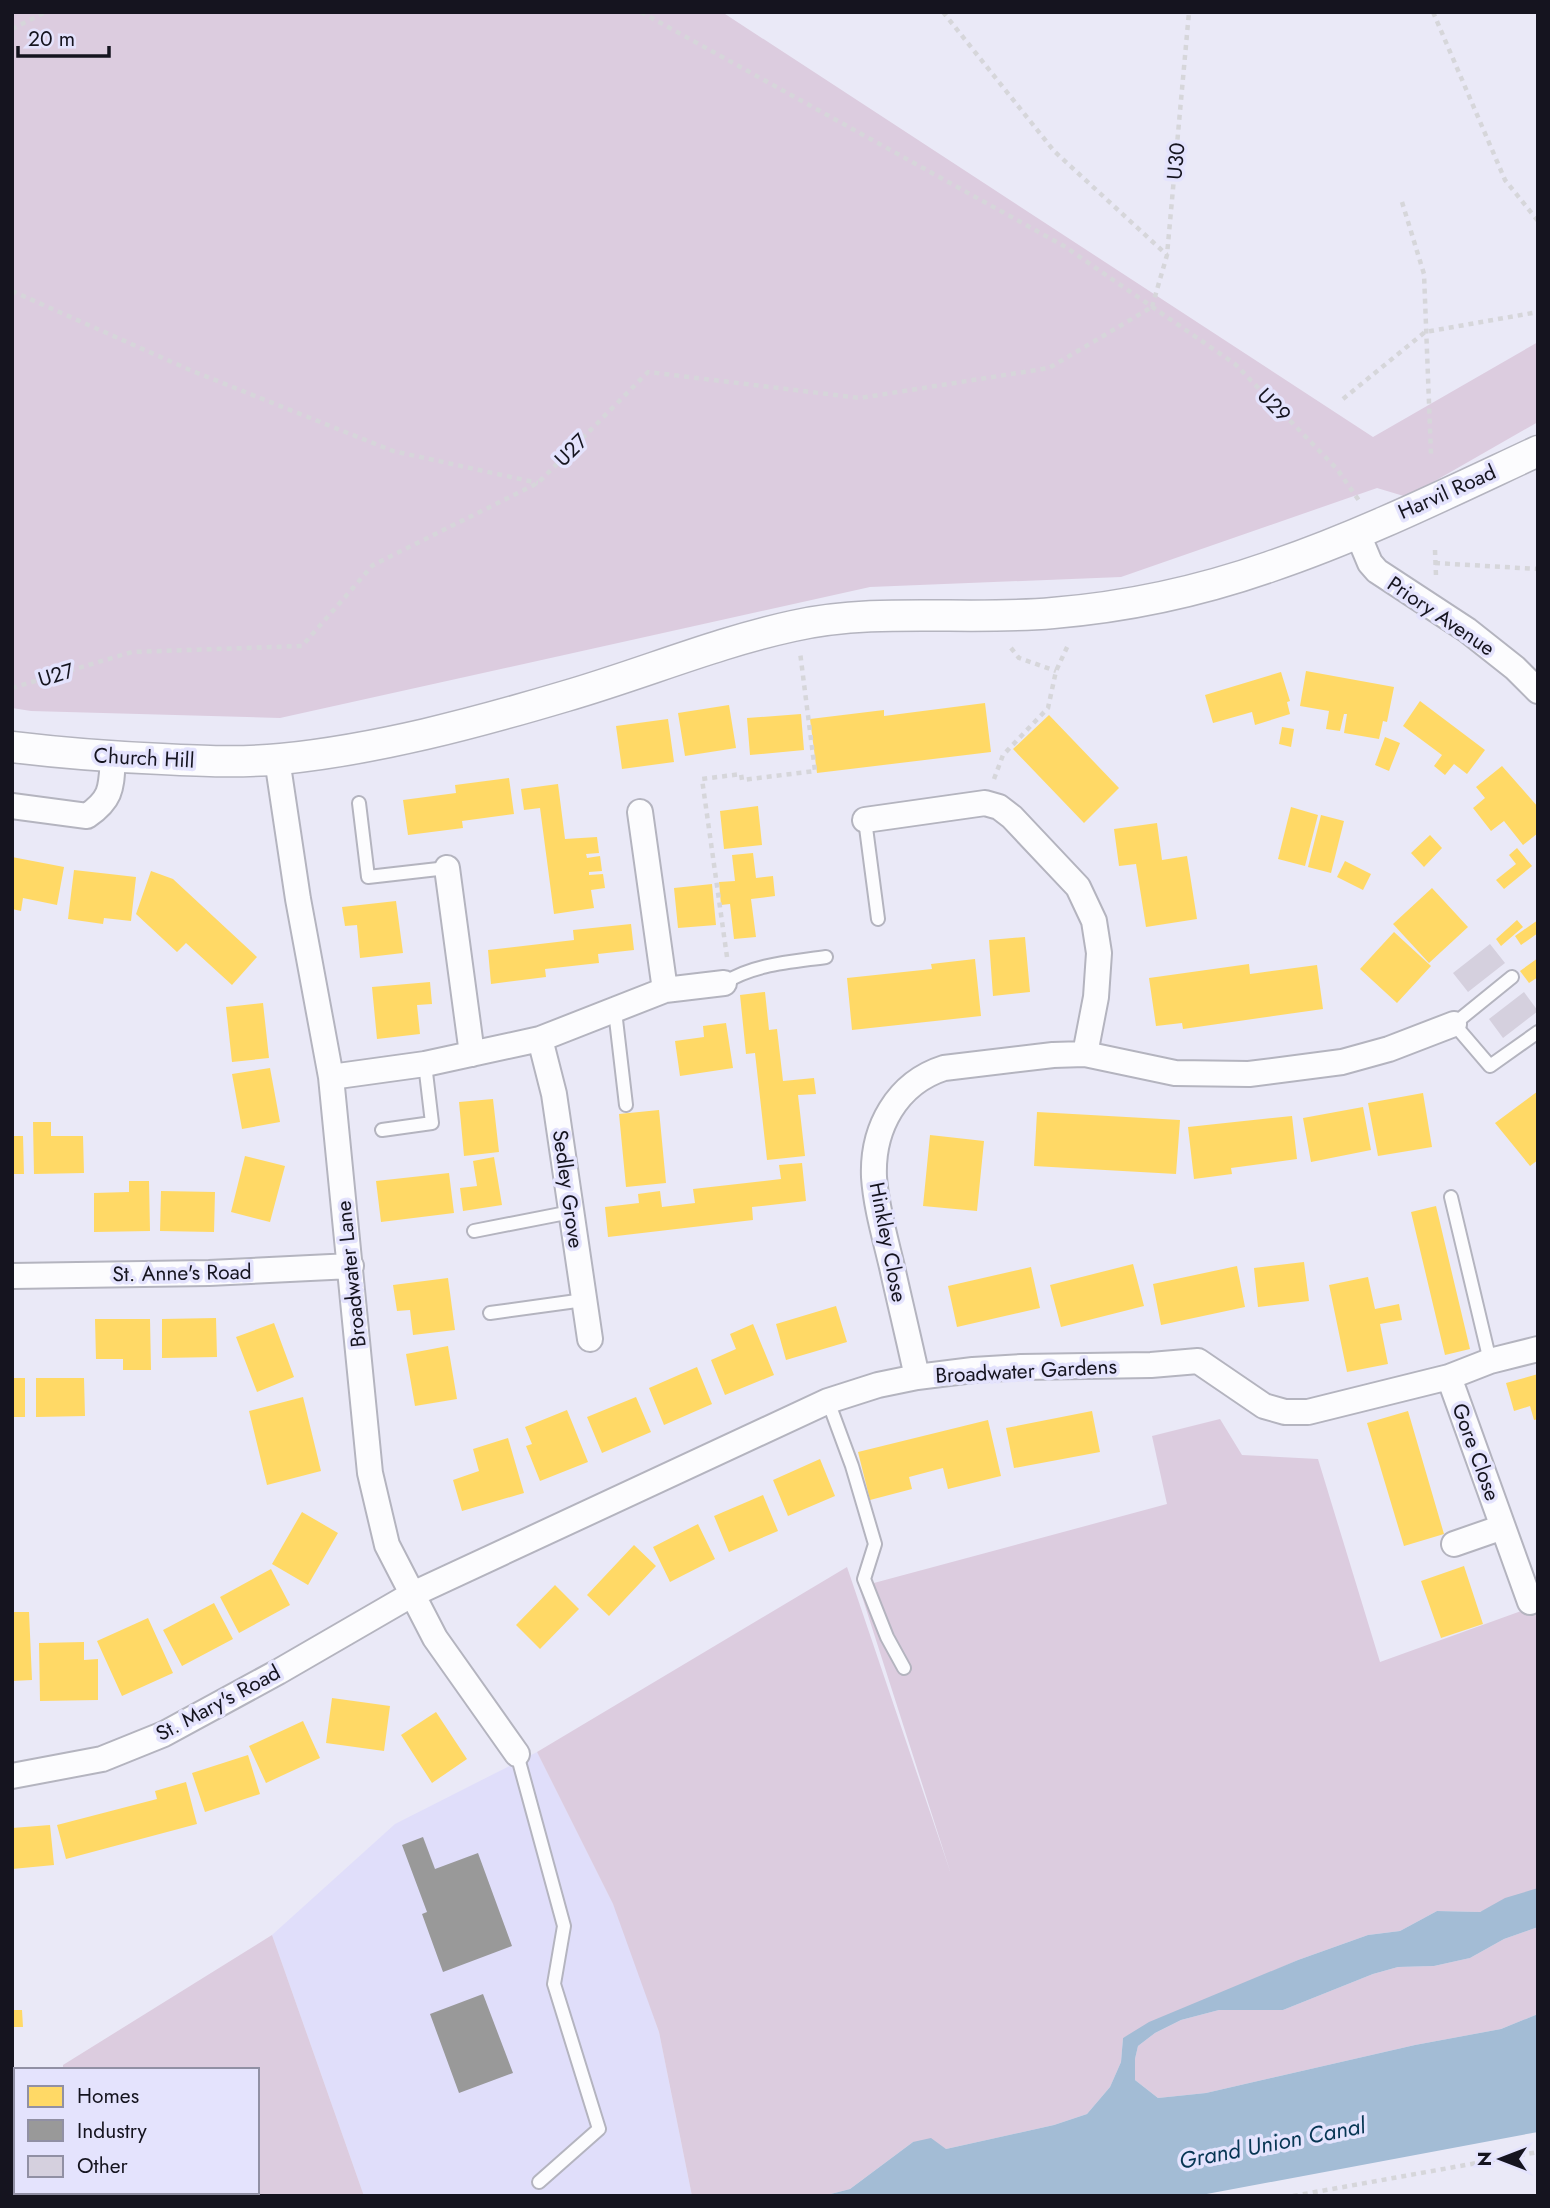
<svg xmlns="http://www.w3.org/2000/svg" width="1550" height="2208" font-family="Jost,sans-serif">
  <style>
    .built { fill: #e0defa }
    .green { fill: #dcccdf }
    .water { fill: #a3bcd5 }
    .homes { fill: #ffd966 }
    .industry { fill: #999 }
    .building { fill: #d5d0de }
    .lines { fill: none; stroke-linecap: round; stroke-linejoin: round }
    .service-casing { stroke: #b4b4bf; stroke-width: 16 }
    .minor-casing { stroke: #b4b4bf; stroke-width: 28 }
    .tertiary-casing { stroke: #b4b4bf; stroke-width: 33 }
    .path { stroke: #d6d6da; stroke-width: 4.5; stroke-dasharray: 5 5; stroke-linecap: butt }
    .service { stroke: #fcfcfe; stroke-width: 12 }
    .minor { stroke: #fcfcfe; stroke-width: 24 }
    .tertiary { stroke: #fcfcfe; stroke-width: 30 }
    .labels { text-anchor: middle; stroke-width: 7; stroke-linejoin: round; paint-order: stroke }
    .street-label { font-size: 21px; fill: #15141f; stroke: #e4e3fd }
    .water-label { font-size: 23px; font-style: italic; fill: #063553; stroke: #e4e3fd }
  </style>
  <rect width="100%" height="100%" fill="#eae9f7"/>
  <path class="built" d="M537,1752L619,1916L659,2032L692,2196H364L272,1935L395,1824Z"/>
  <path class="green" d="M12,12H722L1373,437L1538,342V422L1407,497L1377,488L1121,577L870,587L280,718L31,711L12,708Z
    M1220,1419L1242,1455L1318,1459L1380,1662L1538,1605V1888L1480,1912L1437,1911L1400,1931L1368,1935L1298,1960L1123,2038L1121,2062L1110,2087L1087,2114L1054,2125L946,2149L913,2142L850,2189L823,2196H692L659,2032L613,1904L537,1752L847,1567L950,1871L859,1587L1167,1504L1152,1436Z
    M1538,1927V2014L1501,2029L1415,2045L1206,2093L1158,2098L1135,2080V2059L1138,2046L1155,2033L1181,2020L1219,2010H1283L1373,1974L1398,1967L1434,1966L1470,1958L1504,1939Z
    M272,1935L364,2196H12V2106L16,2104V2192H257V2070H63V2065Z"/>
  <path class="water" d="M1538,1888V1927L1504,1939L1470,1958L1434,1966L1398,1967L1373,1974L1283,2010H1219L1181,2020L1155,2033L1138,2046L1135,2059V2080L1158,2098L1206,2093L1415,2045L1501,2029L1538,2014V2132L1196,2196H823L850,2189L913,2142L931,2138L946,2149L1054,2125L1087,2114L1110,2087L1121,2062L1123,2038L1149,2022L1298,1960L1368,1935L1400,1931L1437,1911L1480,1912L1505,1898Z"/>
  <path class="homes" d="M1306,671L1394,687L1387,722L1383,721L1379,739L1344,733L1347,714H1344L1340,731L1326,729L1329,711L1300,706Z
    M1281,672L1290,701L1287,702L1290,714L1255,725L1252,712L1213,723L1205,695Z
    M1420,701L1485,750L1467,774L1454,764L1445,775L1434,766L1442,755L1403,726Z
    M985,703L991,752L817,773L810,719L884,710V716Z
    M729,705L736,748L685,756L678,713Z
    M801,714L804,750L750,755L747,718Z
    M1049,715L1119,788L1084,823L1013,749Z
    M668,719L674,762L622,769L616,726Z
    M1282,727L1294,729L1291,747L1279,744Z
    M1385,737L1400,743L1389,771L1375,765Z
    M1502,766L1538,807V833L1523,845L1504,821L1491,831L1473,808L1485,798L1476,787Z
    M509,778L514,814L462,821L463,828L408,835L403,800L456,793L455,785Z
    M558,784L565,839L597,837L599,853L586,854L587,858L600,856L602,871L589,872V875L603,874L605,888L591,890L594,908L554,914L540,808L524,810L521,789Z
    M758,806L762,845L724,849L720,811Z
    M1291,807L1318,815L1305,866L1278,859Z
    M1321,815L1344,821L1331,873L1308,867Z
    M1157,823L1162,860L1187,856L1197,919L1146,927L1136,864L1119,866L1114,829Z
    M1430,835L1442,848L1424,867L1411,853Z
    M1517,848L1532,866L1504,889L1496,880L1516,864L1509,855Z
    M753,853L756,878L773,876L775,896L751,899L756,937L734,939L730,904L721,905L719,882L735,881L732,855Z
    M12,857L64,867L57,905L23,898L21,911L12,909Z
    M1345,861L1371,874L1363,890L1337,877Z
    M74,870L136,877L131,921L104,918L103,924L68,919Z
    M151,871L173,879L257,957L232,985L186,943L177,952L136,914Z
    M712,884L716,925L678,928L674,888Z
    M1432,888L1468,927L1429,963L1393,924Z
    M396,901L403,953L360,958L357,925L345,926L342,907Z
    M1517,920L1523,927L1501,946L1496,939Z
    M1538,920V933L1521,945L1515,936Z
    M631,924L634,950L598,954L599,963L545,969L546,977L491,984L488,950L574,940L573,930Z
    M1394,932L1431,966L1397,1003L1360,969Z
    M1025,937L1030,992L993,996L989,940Z
    M1538,958V977L1529,983L1520,971Z
    M975,959L981,1016L852,1030L847,978L932,969L931,964Z
    M1249,964L1250,974L1317,965L1323,1009L1183,1029L1182,1023L1156,1026L1149,978Z
    M430,982L432,1004L417,1005L420,1034L377,1039L372,987Z
    M765,992L769,1030L777,1029L783,1081L814,1078L816,1094L798,1095L805,1156L767,1160L755,1053L746,1054L740,995Z
    M263,1003L269,1058L232,1062L226,1007Z
    M726,1023L733,1068L680,1076L675,1041L704,1037L703,1026Z
    M270,1068L280,1122L242,1129L232,1074Z
    M1538,1091V1160L1530,1166L1495,1123Z
    M1423,1093L1432,1147L1378,1156L1368,1103Z
    M493,1099L499,1152L464,1156L459,1102Z
    M1363,1107L1371,1150L1311,1162L1303,1118Z
    M659,1110L666,1183L626,1187L619,1114Z
    M1037,1112L1180,1120L1176,1174L1034,1166Z
    M1292,1116L1297,1159L1231,1168L1232,1174L1194,1179L1188,1127Z
    M33,1122H51V1136H83L84,1173L34,1174Z
    M930,1135L984,1141L977,1211L923,1206Z
    M12,1136H23L24,1174H12Z
    M245,1156L285,1166L270,1222L231,1212Z
    M494,1157L502,1205L463,1211L460,1188L477,1186L473,1161Z
    M802,1163L806,1201L752,1207L753,1220L608,1237L605,1207L639,1203L638,1194L660,1191L662,1207L695,1203L693,1189L781,1179L779,1165Z
    M449,1173L454,1213L381,1222L376,1181Z
    M129,1181H149L150,1231L94,1232V1193L129,1192Z
    M161,1191L215,1192L214,1232L160,1231Z
    M1436,1206L1470,1349L1445,1355L1411,1212Z
    M1304,1262L1309,1301L1258,1307L1254,1268Z
    M1133,1264L1144,1306L1061,1327L1050,1285Z
    M1237,1266L1245,1307L1161,1325L1153,1284Z
    M1031,1267L1040,1308L957,1327L948,1286Z
    M1368,1277L1375,1309L1399,1304L1402,1320L1380,1324L1388,1364L1347,1372L1329,1285Z
    M448,1278L455,1330L413,1335L410,1310L397,1311L393,1285Z
    M836,1306L847,1342L786,1360L776,1324Z
    M216,1318L217,1357L162,1358V1319Z
    M95,1319H150L151,1370H123V1359H96Z
    M274,1323L294,1377L257,1392L236,1337Z
    M753,1324L774,1375L725,1395L711,1360L736,1349L730,1334Z
    M448,1346L457,1399L415,1406L406,1354Z
    M697,1367L712,1404L664,1425L649,1388Z
    M1538,1374V1419L1534,1420L1530,1406L1514,1411L1506,1383Z
    M12,1378H25V1417H12Z
    M36,1378H84L85,1416L36,1417Z
    M303,1397L321,1471L267,1485L249,1411Z
    M636,1397L651,1432L602,1453L587,1417Z
    M567,1410L588,1462L540,1481L526,1446L532,1444L525,1427Z
    M1092,1411L1100,1452L1014,1468L1006,1428Z
    M1408,1411L1444,1534L1404,1546L1367,1423Z
    M988,1420L1001,1476L948,1489L943,1468L909,1477L912,1489L870,1500L858,1452Z
    M508,1438L524,1493L462,1511L453,1480L479,1471L473,1449Z
    M820,1459L835,1496L788,1516L773,1480Z
    M763,1495L778,1531L729,1552L714,1516Z
    M302,1512L338,1533L308,1585L272,1564Z
    M698,1524L715,1559L670,1582L653,1547Z
    M634,1545L656,1566L609,1616L587,1595Z
    M1464,1566L1483,1624L1441,1638L1421,1581Z
    M271,1569L290,1605L239,1633L220,1597Z
    M555,1585L579,1609L540,1649L516,1625Z
    M214,1603L233,1639L182,1666L163,1630Z
    M12,1612H29L32,1680L12,1681Z
    M148,1618L173,1673L122,1696L97,1641Z
    M84,1642V1660L98,1659V1700L40,1701L39,1643Z
    M332,1698L390,1706L384,1751L326,1743Z
    M436,1712L467,1759L432,1783L401,1735Z
    M303,1721L320,1758L266,1783L249,1746Z
    M248,1755L260,1794L205,1812L192,1773Z
    M186,1782L197,1824L66,1859L57,1825L157,1799L155,1791Z
    M50,1825L54,1865L12,1869V1828Z
    M12,2010H22L23,2027H12Z"/>
  <path class="industry" d="M423,1837L435,1869L478,1853L512,1946L443,1972L422,1914L427,1912L402,1845Z
    M483,1994L513,2073L459,2093L430,2014Z"/>
  <path class="building" d="M1490,944L1505,963L1468,992L1453,973Z
    M1524,992L1538,1011L1503,1038L1489,1019Z"/>
  <g class="lines">
    <defs>
      <path id="service" d="M359,803L368,877L447,868
        M865,820L878,919
        M1512,977L1454,1024L1490,1066L1538,1032
        M724,983C754,964 791,962 826,957
        M615,1011L626,1105
        M382,1130L432,1123L425,1064
        M1451,1197L1490,1361
        M474,1231L571,1212
        M490,1313L584,1300
        M828,1401L852,1466L875,1544L864,1579L887,1637L904,1668
        M517,1754L564,1926L554,1984L599,2129L539,2182"/>
      <path id="minor" d="M1357,532L1370,563L1377,571L1467,630L1515,668L1538,691
        M277,759L298,899L331,1077L370,1473L387,1545L435,1638L517,1754
        M12,806L87,816C113,798 111,787 113,757
        M640,812L665,990
        M865,820L985,803L999,807L1012,817L1078,887L1094,921L1099,953L1096,997L1085,1054
        M447,868L472,1054
        M540,1039L554,1094L590,1339
        M331,1077L425,1064L540,1039L665,990L724,983
        M12,1276L209,1273L351,1266
        M917,1377C909,1340 900,1303 892,1267C885,1237 876,1207 874,1177C872,1128 897,1083 944,1068L1053,1055L1085,1054L1175,1073L1249,1074L1342,1062L1389,1049L1454,1024
        M1449,1377L1530,1602
        M1454,1544L1503,1527
        M12,1776L102,1759L164,1734L278,1672L411,1595L828,1401L878,1385L917,1377L973,1370L1021,1367L1151,1365L1198,1361L1264,1406L1285,1412H1308L1449,1377L1490,1361L1538,1349"/>
      <path id="tertiary" d="M12,747C62,753 112,757 162,759C201,761 241,763 281,759C378,749 472,724 566,696C642,674 715,643 793,626C878,607 967,621 1053,613C1126,607 1200,591 1269,567C1361,536 1450,492 1538,451"/>
    </defs>
    <use href="#service" class="service-casing"/>
    <use href="#minor" class="minor-casing"/>
    <use href="#tertiary" class="tertiary-casing"/>
    <path class="path" d="M641,12L1064,246L1235,364L1337,469L1360,502
      M943,12L1054,151L1167,255
      M1433,12L1505,180L1538,221
      M12,29L46,12
      M1402,202L1424,274L1431,454
      M12,291L190,370L393,451L538,483
      M1152,307L1167,255L1189,12
      M1343,399L1425,332L1538,312
      M1435,550L1436,576
      M1435,563L1538,569
      M1011,648L1019,658L1056,671
      M12,688L132,652L302,646L373,565L538,483L648,372L860,398L1049,368L1152,307
      M994,779L1003,755L1048,708L1056,671L1069,643
      M727,957L702,779L741,774L742,780L815,771L800,652
      M1293,2196L1538,2152"/>
    <use href="#service" class="service"/>
    <use href="#minor" class="minor"/>
    <use href="#tertiary" class="tertiary"/>
  </g>
  <g class="labels">
    <g class="street-label">
      <text transform="translate(1176 161) rotate(-85)" y="7">U30</text>
      <text transform="translate(1274 405) rotate(46)" y="7">U29</text>
      <text transform="translate(571 450) rotate(-45)" y="7">U27</text>
      <text transform="translate(1447 492) rotate(-24)" y="7">Harvil Road</text>
      <text transform="translate(1441 616) rotate(34)" y="7">Priory Avenue</text>
      <text transform="translate(56 675) rotate(-17)" y="7">U27</text>
      <text transform="translate(144 758) rotate(3)" y="7">Church Hill</text>
      <text transform="translate(568 1189) rotate(82)" y="7">Sedley Grove</text>
      <text transform="translate(888 1242) rotate(79)" y="7">Hinkley Close</text>
      <text transform="translate(182 1273) rotate(-1)" y="7">St. Anne's Road</text>
      <text transform="translate(351 1274) rotate(-96)" y="7">Broadwater Lane</text>
      <text transform="translate(1026 1371) rotate(-3)" y="7">Broadwater Gardens</text>
      <text transform="translate(1476 1452) rotate(70)" y="7">Gore Close</text>
      <text transform="translate(218 1703) rotate(-28)" y="7">St. Mary's Road</text>
    </g>
    <g class="water-label">
      <text transform="translate(1272 2143) rotate(-11)" y="8">Grand Union Canal</text>
    </g>
  </g>
  <rect width="1550" height="2208" fill="none" stroke="#15141f" stroke-width="28"/>
  <rect x="14" y="2068" width="245" height="126" fill="#e4e3fd" stroke="#9190a4" stroke-width="2"/>
  <rect x="28" y="2086" width="35" height="21" fill="#ffd966" stroke="#9190a4" stroke-width="2"/>
  <text x="77" y="2103" font-size="21" fill="#15141f">Homes</text>
  <rect x="28" y="2120" width="35" height="21" fill="#999999" stroke="#9190a4" stroke-width="2"/>
  <text x="77" y="2138" font-size="21" fill="#15141f">Industry</text>
  <rect x="28" y="2156" width="35" height="21" fill="#d5d0de" stroke="#9190a4" stroke-width="2"/>
  <text x="77" y="2173" font-size="21" fill="#15141f">Other</text>
  <g transform="translate(1501 2159) rotate(270)" stroke="#e4e3fd" stroke-width="5" paint-order="stroke">
  <path d="M0-5L12 26L0 18L-12 26Z" fill="#15141f"/>
  <text y="-10" font-size="19" font-weight="bold" text-anchor="middle" fill="#15141f">N</text>
  </g>
  <path d="M18 46v10h91v-10" fill="none" stroke="#15141f" stroke-width="3.5"/>
  <text x="28" y="46" font-size="21" fill="#15141f" stroke="#e4e3fd" stroke-width="5" paint-order="stroke">20 m</text>
</svg>
